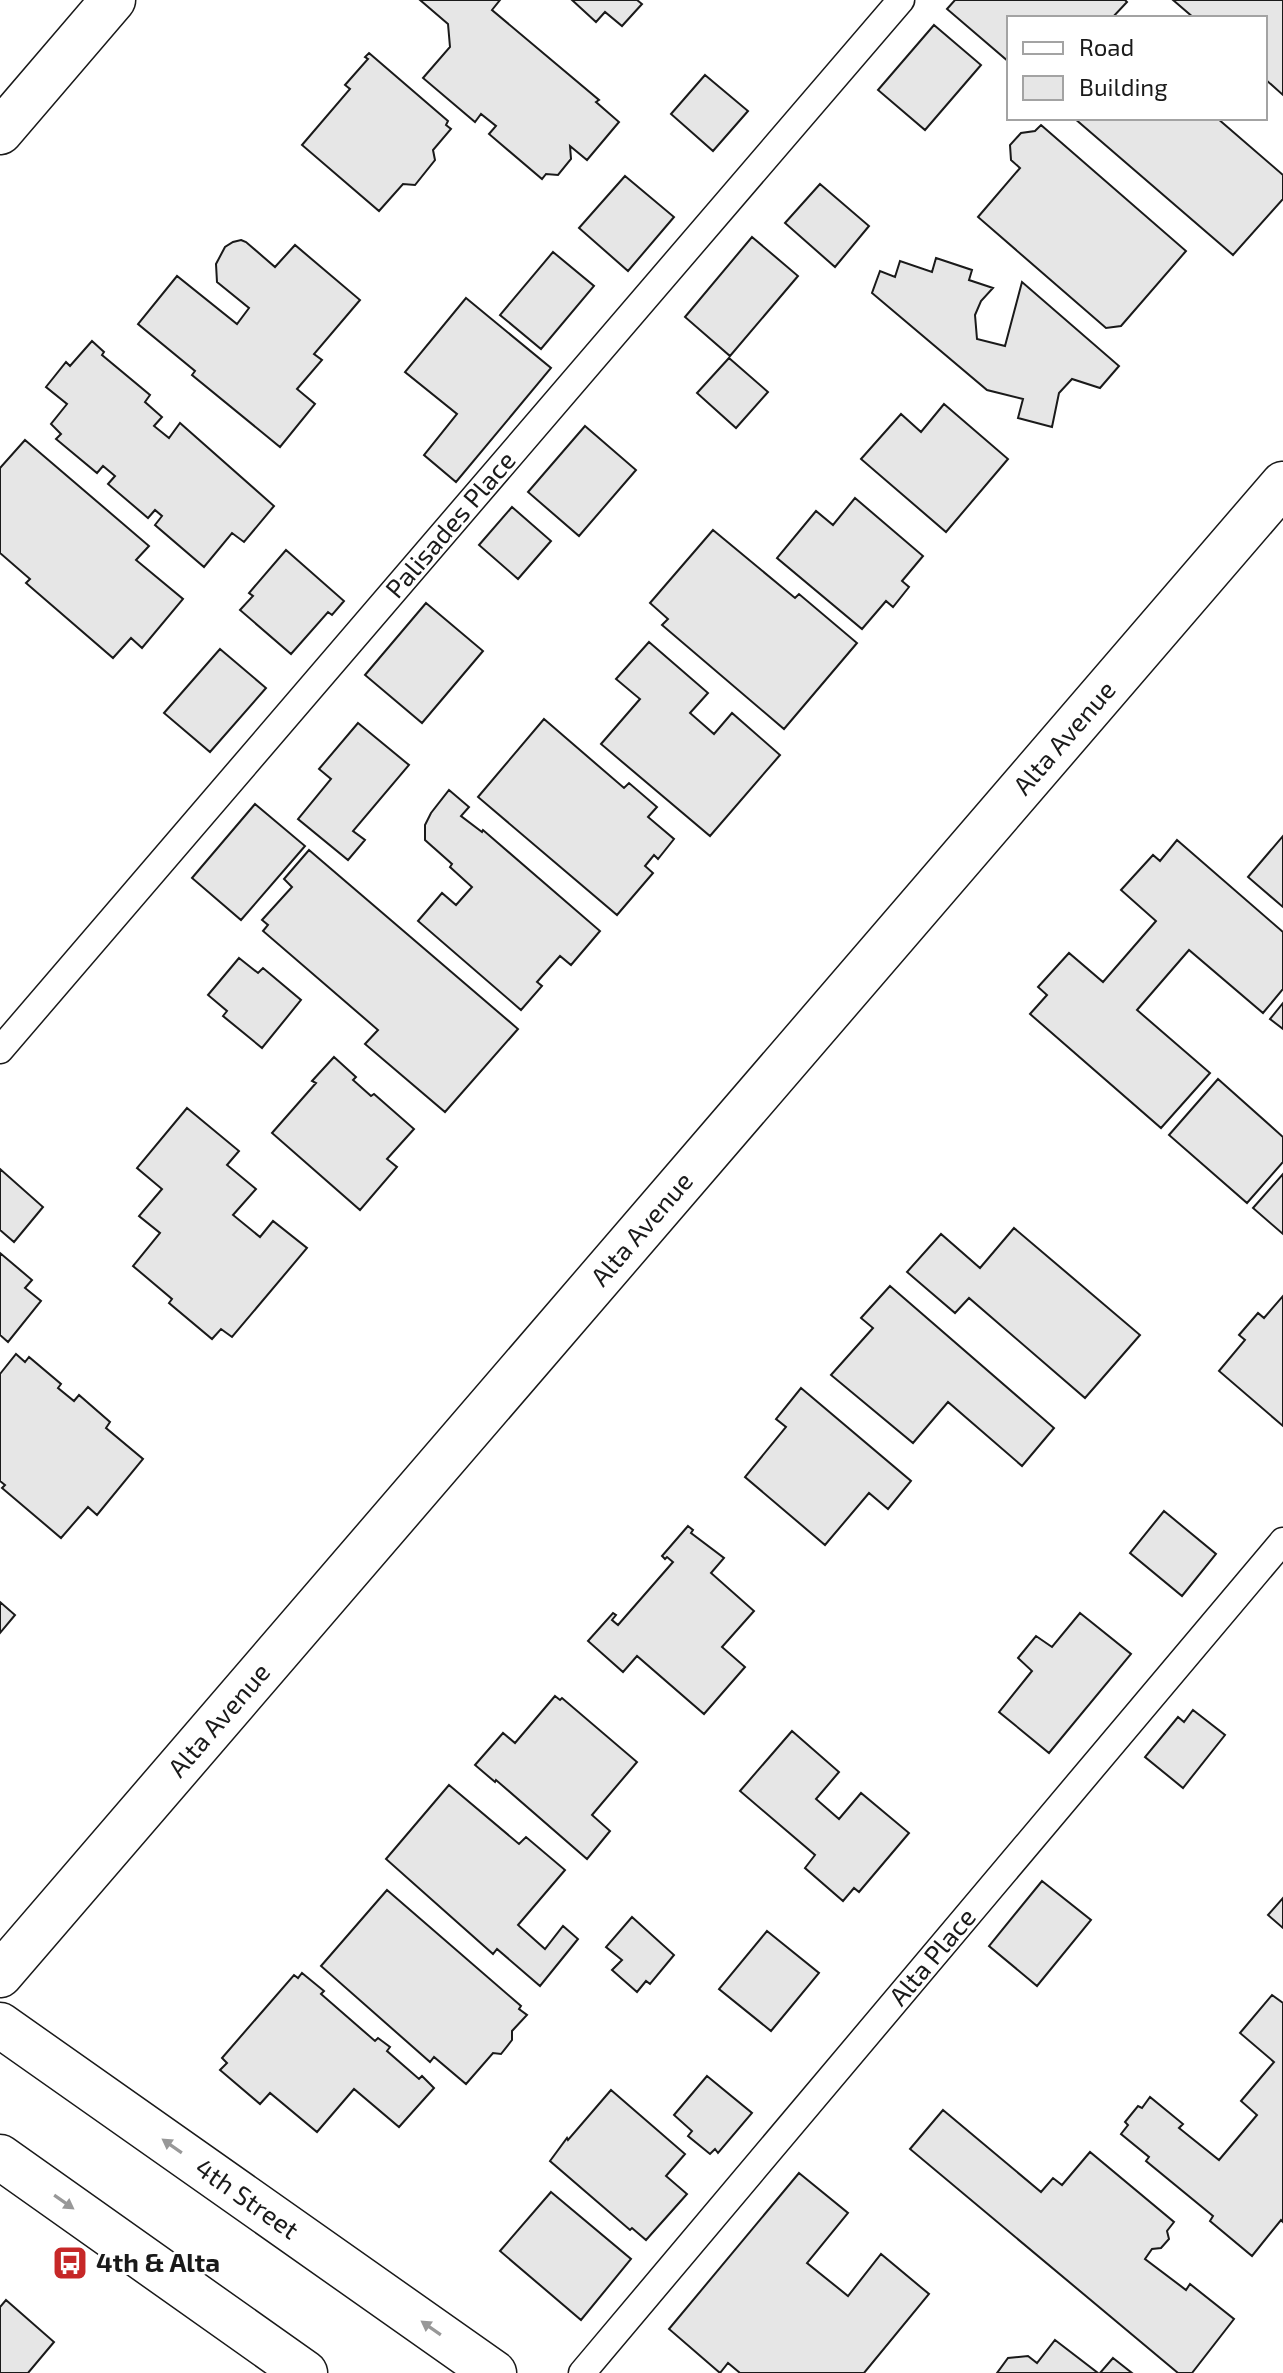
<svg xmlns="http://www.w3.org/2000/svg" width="1283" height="2373" font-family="'Exo 2',sans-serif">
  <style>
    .building { fill: #e6e6e6; stroke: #1a1a1a; stroke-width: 2 }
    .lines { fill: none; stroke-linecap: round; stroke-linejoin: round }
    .lane-casing { stroke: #1a1a1a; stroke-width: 29 }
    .street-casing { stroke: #1a1a1a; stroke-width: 47 }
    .secondary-casing { stroke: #1a1a1a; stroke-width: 47 }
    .lane { stroke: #fff; stroke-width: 26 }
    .street { stroke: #fff; stroke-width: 44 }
    .secondary { stroke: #fff; stroke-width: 44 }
    .oneway { fill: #989898 }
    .labels { text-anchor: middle; stroke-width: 6; stroke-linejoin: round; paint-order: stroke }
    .street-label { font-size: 26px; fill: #1a1a1a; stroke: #fff }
    .poi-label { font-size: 26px; font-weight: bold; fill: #1a1a1a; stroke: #fff; text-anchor: start }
  </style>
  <rect width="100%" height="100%" fill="#fff"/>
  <path class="building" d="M420,0H500L492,10L599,100L596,102L619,122L587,160L570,146L571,159L558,175L546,174L542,179L489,134L496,126L481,114L475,122L423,78L450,47L448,24Z
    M572,0H637L642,4L622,26L605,12L596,22Z
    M955,0H1125L1127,2L1112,18H1009V62L947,9Z
    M1173,0H1283V95L1265,79V18H1194Z
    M934,25L981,65L925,130L878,90Z
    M369,53L448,121L446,125L451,129L433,150L435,160L415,185L403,184L379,211L302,145L350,89L345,85L368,59L365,57Z
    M705,75L748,111L713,151L671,114Z
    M1074,118H1217L1283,175V199L1233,255Z
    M1041,125L1186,251L1121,326L1106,328L978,217L1020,168L1011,160L1010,145L1021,133L1035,131Z
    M625,176L674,217L628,271L579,228Z
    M820,184L869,226L835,267L785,223Z
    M752,237L798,276L730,356L685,317Z
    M241,240L246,242L275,267L295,245L360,300L314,354L322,360L297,389L315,404L280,447L192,375L195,371L138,324L177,276L237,324L249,308L217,282L216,264L225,247L233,242Z
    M553,252L594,286L541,349L500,315Z
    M936,258L972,270L969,280L993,288L981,301L975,315L977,339L1005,346L1022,282L1119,366L1100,388L1072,379L1059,393L1052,427L1018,418L1023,399L987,390L872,293L880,271L895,277L900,261L932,272Z
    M466,298L551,368L456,482L424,455L457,414L405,372Z
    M92,341L104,352L102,355L150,395L145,402L162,417L154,426L169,438L180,423L274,506L244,542L232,533L204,567L155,525L162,516L155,510L148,518L108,484L115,476L103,466L97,473L56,439L61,434L51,424L67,404L46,387L66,362L70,366Z
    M729,358L768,392L736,428L697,393Z
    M944,404L1008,459L946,532L861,459L901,414L921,432Z
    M585,426L636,470L579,536L528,492Z
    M25,440L149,546L136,560L183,599L142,648L131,638L113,658L26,583L30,579L0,553V468Z
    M855,498L923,556L902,581L909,587L893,607L886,601L862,629L777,558L816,511L833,525Z
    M512,507L551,541L518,579L479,545Z
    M713,530L795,598L799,594L857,643L784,729L662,625L668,619L650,603Z
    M286,550L344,601L332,615L328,612L291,654L240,610L253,596L249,593Z
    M426,603L483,651L422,723L365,675Z
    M649,642L708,693L690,713L714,734L732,713L780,755L710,836L601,744L640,699L616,679Z
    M220,649L266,688L210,752L164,713Z
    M544,719L624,788L629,783L657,807L648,817L674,839L658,859L654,855L645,866L653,873L617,915L478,797Z
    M358,723L409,765L353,831L365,840L348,860L298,819L331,779L319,769Z
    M449,790L469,807L461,816L482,832L483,830L600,931L571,965L560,956L537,982L542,986L521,1010L418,921L442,893L456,905L472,887L450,867L452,864L425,840V825L431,813Z
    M255,804L305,846L241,920L192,878Z
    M1283,836V907L1248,877Z
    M1177,840L1283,932V989L1263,1013L1189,950L1137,1010L1210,1073L1161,1128L1030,1014L1047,995L1038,987L1069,953L1103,982L1156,921L1121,890L1153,855L1160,861Z
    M309,850L518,1029L445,1112L365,1044L378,1030L263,931L268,925L262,920L292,887L284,879Z
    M239,958L258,973L263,968L301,1000L262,1048L223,1016L227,1011L208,995Z
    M1283,1003V1029L1270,1019Z
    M334,1057L356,1077L353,1080L371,1096L374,1094L414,1129L387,1159L397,1167L360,1210L272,1133L316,1083L312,1081Z
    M1218,1079L1283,1137V1162L1247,1203L1169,1135Z
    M187,1108L239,1151L227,1165L256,1189L233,1215L260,1237L273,1221L307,1248L232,1337L221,1329L212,1339L169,1303L172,1299L133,1266L160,1233L139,1216L162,1189L137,1168Z
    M0,1169L43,1207L14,1242L0,1230Z
    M1283,1174V1234L1253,1208Z
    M1014,1228L1140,1335L1085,1398L969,1298L955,1313L907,1272L941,1234L980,1268Z
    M0,1253L32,1280L25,1288L41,1301L8,1342L0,1335Z
    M890,1286L1054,1428L1022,1466L948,1402L913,1443L831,1375L873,1328L861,1318Z
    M1283,1296V1426L1219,1371L1245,1340L1239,1335L1258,1313L1264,1318Z
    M16,1354L25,1362L29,1357L61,1384L58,1388L74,1401L79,1395L110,1422L106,1428L143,1459L97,1515L88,1507L61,1538L2,1488L5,1485L0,1481V1374Z
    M801,1388L911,1481L888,1509L869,1493L825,1545L745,1477L786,1427L776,1419Z
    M1164,1511L1216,1554L1182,1596L1130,1553Z
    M688,1526L693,1530L691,1533L724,1558L711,1573L754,1611L722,1647L745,1667L704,1714L637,1656L623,1672L588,1641L613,1613L616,1615L612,1620L618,1625L673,1562L667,1557L665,1559L662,1556Z
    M0,1602L15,1615L0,1633Z
    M1080,1613L1131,1654L1049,1753L999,1712L1032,1671L1018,1658L1036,1636L1052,1647Z
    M555,1696L560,1700L562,1698L637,1762L592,1815L610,1831L587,1859L496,1780L495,1782L475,1765L503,1733L515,1743Z
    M1193,1710L1225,1735L1183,1788L1145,1757L1178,1717L1184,1722Z
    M792,1731L839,1772L816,1799L839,1819L861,1793L909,1833L859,1892L854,1888L843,1901L805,1868L815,1855L740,1791Z
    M449,1785L519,1844L526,1837L565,1870L518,1925L545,1949L563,1926L578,1939L540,1986L497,1949L493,1954L386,1859Z
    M1042,1881L1091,1920L1037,1986L989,1946Z
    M387,1890L521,2006L519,2009L527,2015L512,2031V2040L501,2054L493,2053L466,2084L434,2057L430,2062L321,1966Z
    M1283,1898V1928L1268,1915Z
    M632,1917L674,1955L650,1984L646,1981L637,1992L612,1970L622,1960L606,1947Z
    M767,1931L819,1973L771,2031L719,1989Z
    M302,1973L324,1991L321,1994L375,2041L378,2038L390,2047L387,2051L419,2079L422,2076L434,2088L399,2127L354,2089L317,2132L270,2093L260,2104L220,2070L227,2063L222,2058L294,1975L298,1978Z
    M1272,1995L1283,2003V2222L1281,2220L1252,2256L1210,2221L1213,2216L1146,2161L1149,2157L1121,2134L1128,2125L1125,2122L1138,2106L1142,2108L1150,2097L1183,2124L1179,2128L1219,2160L1257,2115L1241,2101L1274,2062L1240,2033Z
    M707,2076L752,2113L718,2153L715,2149L710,2154L688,2136L692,2131L674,2115Z
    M611,2090L685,2154L666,2176L687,2194L646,2240L632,2228L630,2230L550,2161L567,2138L568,2140Z
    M943,2110L1041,2192L1053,2178L1062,2185L1090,2152L1174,2222L1167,2231L1169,2239L1161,2248L1152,2249L1145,2259L1186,2290L1190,2284L1234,2319L1192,2373H1178L910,2149Z
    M799,2173L848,2213L807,2263L848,2296L881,2254L929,2294L864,2373H740L728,2363L720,2373L669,2329Z
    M551,2192L631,2259L581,2320L500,2251Z
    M6,2300L54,2342L28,2373H0V2307Z
    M1055,2340L1098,2373H997L1008,2358L1028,2356L1037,2363Z
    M1113,2358L1132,2373H1100Z"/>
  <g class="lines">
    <defs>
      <g id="lane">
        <path id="s1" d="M0,1050L901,0"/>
        <path id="s2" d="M582,2373L1283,1541"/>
      </g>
      <g id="street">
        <path d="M0,132L113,0"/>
        <path id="s3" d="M0,1975L1283,484"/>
      </g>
      <g id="secondary">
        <path id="s4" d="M0,2025L494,2373"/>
        <path d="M0,2157L305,2373"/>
      </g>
    </defs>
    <use href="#lane" class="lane-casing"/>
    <use href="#street" class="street-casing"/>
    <use href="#secondary" class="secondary-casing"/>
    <use href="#lane" class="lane"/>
    <use href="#street" class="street"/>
    <use href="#secondary" class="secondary"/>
  </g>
  <defs><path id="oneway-solid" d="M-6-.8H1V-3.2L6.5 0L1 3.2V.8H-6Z" transform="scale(2)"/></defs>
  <g class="oneway">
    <use href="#oneway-solid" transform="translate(172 2146) rotate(-145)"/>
    <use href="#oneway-solid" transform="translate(64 2202) rotate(35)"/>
    <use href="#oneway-solid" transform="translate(431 2328) rotate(-145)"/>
  </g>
  <defs>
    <symbol id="bus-square" viewBox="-11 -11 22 22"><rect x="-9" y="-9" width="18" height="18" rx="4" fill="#c62828" stroke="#fff"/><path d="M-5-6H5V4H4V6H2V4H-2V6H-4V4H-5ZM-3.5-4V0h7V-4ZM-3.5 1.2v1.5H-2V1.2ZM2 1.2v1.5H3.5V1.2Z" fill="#fff"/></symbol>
  </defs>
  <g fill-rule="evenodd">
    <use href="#bus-square" x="50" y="2243" width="40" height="40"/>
  </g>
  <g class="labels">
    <g class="street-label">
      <text dy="9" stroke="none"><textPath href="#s1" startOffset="692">Palisades Place</textPath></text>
      <text dy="9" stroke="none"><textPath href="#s3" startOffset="1632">Alta Avenue</textPath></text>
      <text dy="9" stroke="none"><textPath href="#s3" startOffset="984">Alta Avenue</textPath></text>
      <text dy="9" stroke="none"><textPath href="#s3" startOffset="336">Alta Avenue</textPath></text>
      <text dy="9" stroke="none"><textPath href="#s2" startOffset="544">Alta Place</textPath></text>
      <text dy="9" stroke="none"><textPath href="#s4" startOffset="302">4th Street</textPath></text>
    </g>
    <g class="poi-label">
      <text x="96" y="2272">4th &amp; Alta</text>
    </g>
  </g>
  <rect x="1007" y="16" width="260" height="104" fill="#ffffff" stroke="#a3a3a3" stroke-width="2"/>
  <rect x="1023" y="42" width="40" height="12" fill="#ffffff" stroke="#a3a3a3" stroke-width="2"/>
  <text x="1079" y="56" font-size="24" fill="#1a1a1a">Road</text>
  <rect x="1023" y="76" width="40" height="24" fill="#e6e6e6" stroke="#a3a3a3" stroke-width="2"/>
  <text x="1079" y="96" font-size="24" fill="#1a1a1a">Building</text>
</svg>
